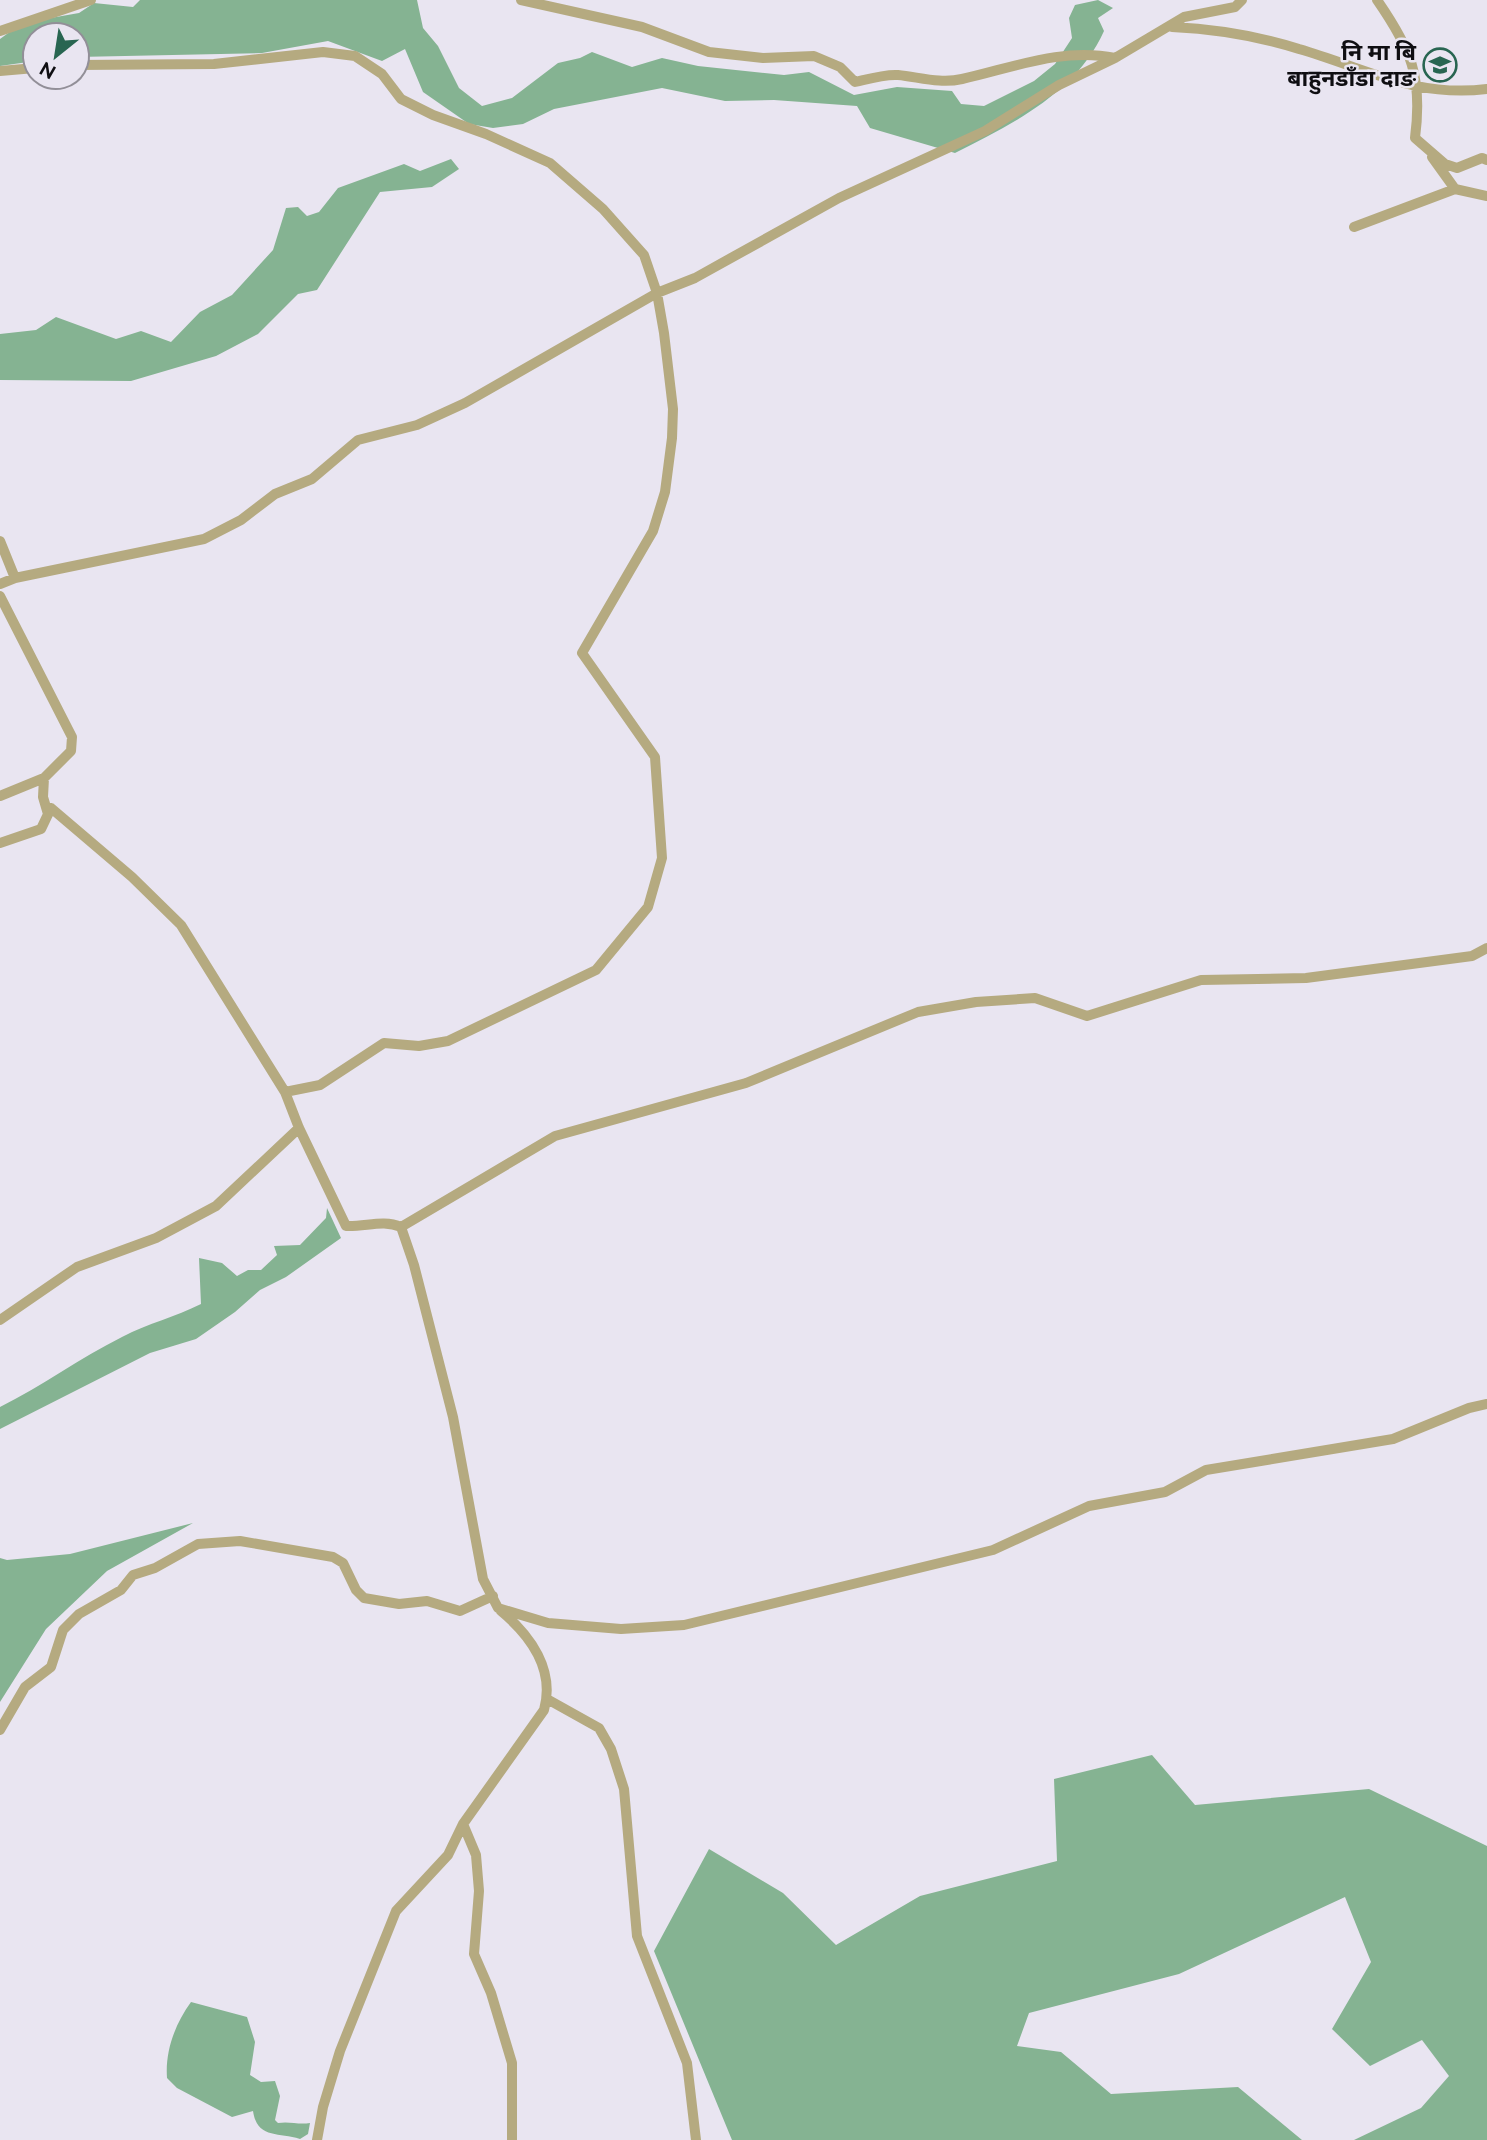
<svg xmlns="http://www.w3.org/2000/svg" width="1487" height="2140" font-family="Raleway,'Noto Sans Devanagari',sans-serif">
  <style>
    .forest { fill: #85b392 }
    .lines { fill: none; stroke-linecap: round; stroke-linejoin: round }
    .minor { stroke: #b5aa80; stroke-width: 10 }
    .labels { text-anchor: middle; stroke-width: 5; stroke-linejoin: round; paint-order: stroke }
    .poi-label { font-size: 23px; font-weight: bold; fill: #0f0e12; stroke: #e9e5f1; text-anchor: end }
  </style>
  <rect width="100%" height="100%" fill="#e9e5f1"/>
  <path class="forest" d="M140,0H417L423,28L438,46L459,88L482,106L512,98L558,63L580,58L592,52L632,67L662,58L698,66L784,75L809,72L854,95L897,87L952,91L961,104L984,106L1034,81L1055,64L1072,38L1069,18L1075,5L1098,0L1113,8L1098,18L1104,31C1077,92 1013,124 955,153L870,128L857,106L774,100L725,101L662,88L554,109L523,124L493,128L469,124L423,92L405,49L382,61L328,41L262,53L77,57V35H35V61L0,66V39L22,23L79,13L94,3L133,7Z
    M451,159L459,169L432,187L380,192L317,290L298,294L258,334L216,356L131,381L0,380V334L36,330L56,317L116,339L141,331L171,342L200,312L232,295L273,250L286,208L298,207L307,216L319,212L338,188L404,164L420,171Z
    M327,1208L341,1238L286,1277L260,1290L235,1312L196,1339L150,1353L0,1429V1407C42,1386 80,1358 122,1337C149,1323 175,1317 201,1304L199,1258L222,1263L237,1276L248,1270H261L277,1255L274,1246L300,1245L326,1218Z
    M193,1523L107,1571L46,1629L0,1702V1558L7,1560L70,1554Z
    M1152,1755L1195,1805L1369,1789L1487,1846V2140H1354L1421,2108L1449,2076L1422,2040L1370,2066L1332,2029L1371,1962L1345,1897L1179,1974L1029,2013L1017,2046L1061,2052L1111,2094L1238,2087L1302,2140H732L654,1951L709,1849L783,1893L836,1945L920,1896L1057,1861L1054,1779Z
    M191,2002L247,2017L255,2042L250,2075L261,2082L275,2081L280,2096L275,2120L278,2123C290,2121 298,2125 310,2123L308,2134L300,2139C278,2132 257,2139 253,2111L232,2117L177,2088L167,2078C165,2051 175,2024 191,2002Z"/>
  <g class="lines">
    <path class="minor" d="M521,0L642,27L709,52L763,58L814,56L840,67L855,82C868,79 885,74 898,75C919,77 940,84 962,79C1012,68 1062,47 1115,58
      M1377,0C1411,49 1423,77 1415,138L1445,164L1457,168L1482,158L1487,160
      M1172,27C1215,29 1258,36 1299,49C1365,68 1415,98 1487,89
      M0,31L91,0
      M77,65L214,64L323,52L355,56L382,74L401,99L433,115L486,134L550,163L603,209L644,255L657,293L664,333L673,409L672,438L665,492L653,531L582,653L655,757L662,858L648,907L596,970L448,1041L419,1046L384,1043L320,1085L285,1092
      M0,71L35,68
      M1455,189L1487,196
      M1354,227L1455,189L1432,157
      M0,541L15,578
      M0,584L15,578L204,539L241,520L275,494L312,479L358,440L417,425L465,403L657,293L695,278L839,198L985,131L1059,85L1115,58L1184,17L1235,7L1242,0
      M0,596L72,737L71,751L44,778L43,797L48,814L51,808L132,877L181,925L285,1092L299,1128L346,1226C366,1227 383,1219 401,1227L414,1265L453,1417L483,1579L498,1608L548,1623L621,1629L684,1625L993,1550L1089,1506L1165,1492L1206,1470L1393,1439L1469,1408L1487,1404
      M0,796L44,778
      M0,843L41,829L51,808
      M401,1227L555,1136L746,1083L918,1012L976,1002L1035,998L1087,1016L1201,980L1306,978L1472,956L1487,948
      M0,1320L77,1267L156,1238L216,1206L299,1128
      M547,1699L599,1728L611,1749L624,1789L637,1936L687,2063L696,2140
      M0,1730L25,1687L51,1667L63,1630L79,1614L121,1590L133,1575L155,1568L198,1544L240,1541L333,1557L343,1563L356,1590L364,1598L399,1604L427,1601L460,1611L493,1596
      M463,1824L476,1855L479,1891L474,1954L491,1993L512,2063V2140
      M317,2140L323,2107L340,2051L396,1911L448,1855L463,1824L544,1710C555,1670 531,1636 501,1611"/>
  </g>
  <defs>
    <symbol id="school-ring" viewBox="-11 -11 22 22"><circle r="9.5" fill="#e9e5f1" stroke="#286551" stroke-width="1.5"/><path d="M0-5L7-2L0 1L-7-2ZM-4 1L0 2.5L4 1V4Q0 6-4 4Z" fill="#286551"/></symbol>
  </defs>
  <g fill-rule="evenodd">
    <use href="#school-ring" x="1421" y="46" width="38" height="38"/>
  </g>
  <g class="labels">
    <g class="poi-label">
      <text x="1416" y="60">नि मा बि<tspan x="1416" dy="26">बाहुनडाँडा दाङ</tspan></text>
    </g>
  </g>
  <g transform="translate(56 56) rotate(210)"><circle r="33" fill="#e9e5f1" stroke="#928f98" stroke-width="2"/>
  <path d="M0-5L12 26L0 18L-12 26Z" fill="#286551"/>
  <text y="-10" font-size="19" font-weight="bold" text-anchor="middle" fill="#0f0e12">N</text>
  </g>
</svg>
